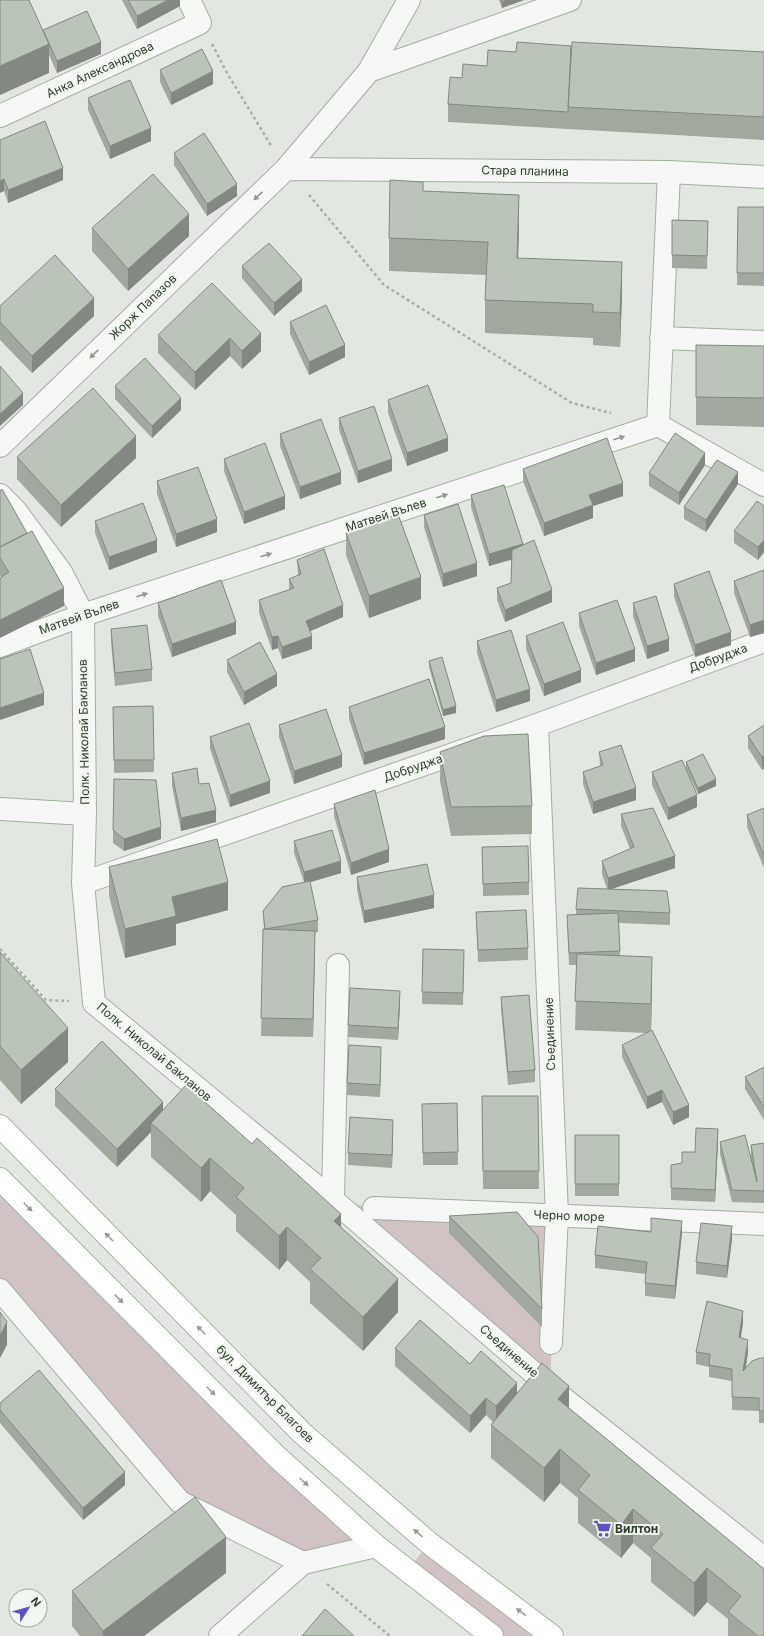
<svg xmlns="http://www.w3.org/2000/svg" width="764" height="1636" font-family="Inter,sans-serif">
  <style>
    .green { fill: #d1c3c3 }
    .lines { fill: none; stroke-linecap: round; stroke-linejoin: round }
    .minor-casing { stroke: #a5aea3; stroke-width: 24 }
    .major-casing { stroke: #a5b2a2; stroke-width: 24 }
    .path { stroke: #a9b1a7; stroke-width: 2.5; stroke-dasharray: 3 3; stroke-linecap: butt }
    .minor { stroke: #f4f7f3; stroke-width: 22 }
    .major { stroke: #fff; stroke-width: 22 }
    .wall { fill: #a1a99f }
    .shaded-wall { fill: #838982 }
    .building { fill: #bbc4b9; stroke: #838982 }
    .oneway { fill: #919a8f }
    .oneway2 { fill: #969e95 }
    .labels { text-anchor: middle; stroke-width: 4; stroke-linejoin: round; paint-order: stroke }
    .street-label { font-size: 12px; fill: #2e3e2b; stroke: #f1f6f0 }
    .poi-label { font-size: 12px; font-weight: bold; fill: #2e3e2b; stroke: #f1f6f0; text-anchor: start }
  </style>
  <rect width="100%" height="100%" fill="#e2e8e1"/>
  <path class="green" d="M0,1179L376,1546L303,1563L180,1502L0,1290Z
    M333,1200L374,1208L557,1215L550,1387Z
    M429,1543L552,1636H492L407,1571Z"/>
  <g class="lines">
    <defs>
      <path id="minor" d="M369,71L570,0
        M0,116L200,23L189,0
        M286,169L669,172L764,177
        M661,338L764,342
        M658,425L669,172
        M0,446L286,169L369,71L409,0
        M0,495L15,510L61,572L83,615L85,814L83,883L94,1003L333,1200L563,1398L764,1558
        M0,646L83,615L658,425L764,485
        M537,725L557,1215L551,1343
        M0,809L85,814
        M83,883L537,725L764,641
        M333,1200L338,965
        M374,1208L764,1224
        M0,1290L180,1502L303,1563L376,1546
        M220,1636L303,1563"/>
      <path id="major" d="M0,1126L302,1433L429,1543L552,1636
        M0,1179L276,1456L376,1546L492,1636"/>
    </defs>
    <use href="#minor" class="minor-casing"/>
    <use href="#major" class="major-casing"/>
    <path class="path" d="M212,44L227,73L272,147
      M309,195L384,285L572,403L611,413
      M0,949L46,1000L69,1001
      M327,1584L390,1636"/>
    <use href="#minor" class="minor"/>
    <use href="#major" class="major"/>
  </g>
  <path class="wall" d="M122,0H180V6L137,29Z
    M499,0H524L502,8Z
    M43,30L101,54L57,73L49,55V73Z
    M571,46L764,52V140L568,129L448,122V104L462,78L516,52Z
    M160,70L213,84L171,105L160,82Z
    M88,98L151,141L110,159L88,110Z
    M0,140L63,180L8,203L4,191Z
    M174,153L237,196L207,216L174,165Z
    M423,191L519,229L518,258L622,295L620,347L593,345V338L485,333V300L486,275L389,271V238Z
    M738,207H764V286L737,285Z
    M672,220L708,221L707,269L672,268Z
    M92,228L189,236L128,291L92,251Z
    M242,266L302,291L274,316L242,278Z
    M0,306L94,316L32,373L0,340Z
    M290,322L345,357L309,375L290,334Z
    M261,333V351L242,369L230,356L195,390L158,353V335Z
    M764,346V427L696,425V397Z
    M115,386L181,410L152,438L115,399Z
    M388,400L448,451L407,466L388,413Z
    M339,418L392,471L358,483L339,430Z
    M280,434L341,484L300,499L280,446Z
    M17,457L136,458L61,527L17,479Z
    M224,459L285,509L244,524L224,471Z
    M705,465L679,505L649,486V473Z
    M523,469L623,496L593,506V518L544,536L523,481Z
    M157,481L217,532L176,547L157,494Z
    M738,484L706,532L684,519V507Z
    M0,491L64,606L1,577L0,575Z
    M471,495L523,545L552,602L505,622L497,600V588L511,583V560L489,566L471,507Z
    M764,506V552L758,560L734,543V531Z
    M424,515L477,576L443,587L424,527Z
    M95,521L157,552L109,570L95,533Z
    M346,533L421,599L369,618L346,555Z
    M297,560L343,617L310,631L312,649L282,659L278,648L272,650L259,613V600L289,590V579L298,575Z
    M764,570V633L750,637L734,593V581Z
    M674,584L731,645L695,657L674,597Z
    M158,603L236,634L172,657L158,616Z
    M633,603L669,651L647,659L633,616Z
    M579,613L635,661L596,675L579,626Z
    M111,629L152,669V681L115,686L111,642Z
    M526,636L581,682L544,696L526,649Z
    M477,641L530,701L496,712L477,653Z
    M227,660L277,686L244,705L227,672Z
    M429,661L456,713L443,716L429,667Z
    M153,706L154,772L114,773L113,707Z
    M349,707L445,739L364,765L349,719Z
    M279,725L342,767L294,784L279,737Z
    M764,725V768L762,770L748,748V736Z
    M210,737L270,793L230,807L210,749Z
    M440,752L532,806V834L451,836L440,781Z
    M599,752L636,800L593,814L583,784V772L600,766Z
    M686,762L716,786L698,794L686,769Z
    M652,772L697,807L668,820L652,785Z
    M172,773L216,822L181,831L172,786Z
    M334,804L389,862L351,875L334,816Z
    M764,808V868L747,827V815Z
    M621,814L675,868L612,889L670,913V925L619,923L620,956L652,986L651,1031L689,1117L673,1125L662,1102L647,1109L622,1057V1045L647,1033L575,1030L577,965H569L567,915L576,914V909L607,889L602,874V861L630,849L621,826Z
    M113,830L161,839L124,851L113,843Z
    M294,841L341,873L310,882L318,920V932L315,933L313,1037L261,1036L264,929L263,911L304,882L294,853Z
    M482,847L529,882V895L483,896Z
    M109,867L228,910L176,924V945L125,958L109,896Z
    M357,877L434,908L364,923L357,890Z
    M476,912L528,948V960L478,962Z
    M423,949L464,950L463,1005L422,1004Z
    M0,952L68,1062L21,1104L0,1080Z
    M501,997L535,1070V1082L508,1085L501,1009Z
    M400,1003L398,1040L348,1037V1025Z
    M381,1059L380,1097L347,1095V1083Z
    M764,1067V1120L745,1089V1077Z
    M55,1089L163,1110L341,1227L398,1312L363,1351L310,1303V1282L287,1260L279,1270L236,1231V1215L210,1191L201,1202L151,1157V1132L117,1167L55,1106Z
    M482,1096H538L539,1189H483Z
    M457,1103L458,1165H423L422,1104Z
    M393,1132L392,1168L348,1165V1153Z
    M575,1135H619V1196H575Z
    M718,1141L715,1202L671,1200V1188L682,1163L695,1152Z
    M720,1142L751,1161V1145L764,1143V1203L732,1202L720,1154Z
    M449,1216L542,1309V1327L449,1233Z
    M651,1232L682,1233L675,1299L645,1296V1283L646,1274L595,1268V1255Z
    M732,1239L727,1278L696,1274V1262Z
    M743,1323L740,1338L748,1352L746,1368L764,1358V1423H759V1411L732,1410V1381L709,1377V1367L696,1364V1352Z
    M395,1348L470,1364L517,1393L569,1408L764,1569V1636H728V1619L707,1602L694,1617L651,1582V1558L633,1543L621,1558L578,1523V1498L560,1483L544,1502L491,1458V1425L493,1422L486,1415L470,1433L395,1366Z
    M0,1403L125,1485L83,1520L0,1423Z
    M226,1573L144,1636H80L72,1626V1591Z"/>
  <path class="shaded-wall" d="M168,0H180V6L137,29V16Z
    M507,0H524L502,8V2Z
    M101,42V54L57,73V61Z
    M49,44V73L0,95V66Z
    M213,71V84L171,105V93Z
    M151,128V141L110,159V146Z
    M63,168V180L8,203V190Z
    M4,179V191L0,193V181Z
    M237,184V196L207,216V204Z
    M519,195V229L517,291V258Z
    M189,214V236L128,291V269Z
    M622,262V295L620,347V313Z
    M302,279V291L274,316V303Z
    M94,298V316L32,373V356Z
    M261,333V351L242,369V351Z
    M230,338V356L195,390V372Z
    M345,345V357L309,375V362Z
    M23,393V405L0,426V414Z
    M181,398V410L152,438V426Z
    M136,436V458L61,527V505Z
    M448,438V451L407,466V453Z
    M705,453V465L679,505V493Z
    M392,459V471L358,483V471Z
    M341,472V484L300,499V487Z
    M738,472V484L706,532V520Z
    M623,483V496L593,506V518L544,536V523L589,495Z
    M285,496V509L244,524V512Z
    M217,519V532L176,547V534Z
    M157,540V552L109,570V557Z
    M764,540V552L758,560V547Z
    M523,544V556L489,566V554Z
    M477,563V576L443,587V574Z
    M421,577V599L369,618V596Z
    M64,588V606L0,638V620Z
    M552,590V602L505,622V610Z
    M343,605V617L306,633V621Z
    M764,620V633L750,637V625Z
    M236,622V634L172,657V644Z
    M731,632V645L695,657V645Z
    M278,636V648L272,650V637Z
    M312,636V649L282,659V647Z
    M669,639V651L647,659V646Z
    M635,649V661L596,675V663Z
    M581,670V682L544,696V684Z
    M277,674V686L244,705V692Z
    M530,689V701L496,712V700Z
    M44,693V705L0,720V708Z
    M456,706V713L443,716V710Z
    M445,727V739L364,765V753Z
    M342,755V767L294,784V771Z
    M764,756V768L762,770V757Z
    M716,779V786L698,794V788Z
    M270,781V793L230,807V795Z
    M636,788V800L593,814V802Z
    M697,795V807L668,820V808Z
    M216,810V822L181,831V818Z
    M161,827V839L124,851V839Z
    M389,849V862L351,875V863Z
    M675,856V868L608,890V878Z
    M341,861V873L304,884V872Z
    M228,882V910L176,924V945L125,958V929L172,897Z
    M434,895V908L364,923V911Z
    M315,931V948L313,1037V1019Z
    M652,957V986L651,1033V1004Z
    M400,991V1003L398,1040V1028Z
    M68,1028V1062L21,1104V1070Z
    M381,1047V1059L380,1097V1085Z
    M662,1090V1102L647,1109V1097Z
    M163,1102V1120L151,1123V1132L117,1167V1149Z
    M689,1105V1117L673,1125V1112Z
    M393,1120V1132L392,1168V1155Z
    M718,1129V1141L715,1202V1190Z
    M210,1158V1191L201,1202V1168Z
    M341,1214V1247L334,1221Z
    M682,1221V1233L675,1299V1286Z
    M732,1226V1239L727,1278V1266Z
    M287,1227V1260L279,1270V1236Z
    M398,1279V1312L363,1351V1317Z
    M743,1311V1323L739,1350V1337Z
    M7,1322V1345L0,1358V1336Z
    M748,1340V1352L743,1383V1371Z
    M517,1383V1401L496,1424V1406Z
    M569,1386V1420L558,1399Z
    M486,1398V1415L470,1433V1416Z
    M560,1449V1483L544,1502V1468Z
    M125,1472V1485L83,1520V1508Z
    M633,1509V1543L621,1558V1525Z
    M226,1537V1573L144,1636H103V1631Z
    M707,1568V1602L694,1617V1583Z"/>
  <path class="building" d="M0,0H29L49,44L0,66Z
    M128,0H168L137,16Z
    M501,0H507L502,2Z
    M87,11L101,42L57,61L43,30Z
    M517,42L571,46L568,112L448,104L450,77L462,78L463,64L487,66L488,50L516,52Z
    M572,42L764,52V117L568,107Z
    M202,49L213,71L171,93L160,70Z
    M130,80L151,128L110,146L88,98Z
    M45,121L63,168L8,190L4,179L0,181V140Z
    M204,133L237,184L207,204L174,153Z
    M153,174L189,214L128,269L92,228Z
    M390,180L423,182V191L519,195L517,258L622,262L620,313L593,312V304L485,300L488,242L389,238Z
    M738,207H764V273H737Z
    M672,220L708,221L707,256L672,255Z
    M269,243L302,279L274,303L242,266Z
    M55,255L94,298L32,356L0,322V306Z
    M212,283L261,333L242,351L230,338L195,372L158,335Z
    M326,305L345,345L309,362L290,322Z
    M696,345L764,346V398L696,397Z
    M145,358L181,398L152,426L115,386Z
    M0,366L23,393L0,414Z
    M428,385L448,438L407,453L388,400Z
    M93,388L136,436L61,505L17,457Z
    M374,406L392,459L358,471L339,418Z
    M321,419L341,472L300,487L280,434Z
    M675,433L705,453L679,493L649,473Z
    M607,438L623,483L589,495L593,505L544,523L523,469Z
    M265,443L285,496L244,512L224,459Z
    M717,460L738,472L706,520L684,507Z
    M198,467L217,519L176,534L157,481Z
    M504,485L523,544L489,554L471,495Z
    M2,489L27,533L0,547V491Z
    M757,501L764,506V540L758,547L734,531Z
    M143,503L157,540L109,557L95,521Z
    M458,504L477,563L443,574L424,515Z
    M398,514L421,577L369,596L346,533Z
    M32,531L64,588L0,620V578L9,572L0,558V547Z
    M534,540L552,590L505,610L497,588L511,583L512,550Z
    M324,549L343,605L306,621L312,636L282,647L278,636L272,637L259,600L294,588L289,579L301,574L297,560Z
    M764,570V620L750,625L734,581Z
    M709,571L731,632L695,645L674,584Z
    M221,580L236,622L172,644L158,603Z
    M656,596L669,639L647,646L633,603Z
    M617,600L635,649L596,663L579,613Z
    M563,622L581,670L544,684L526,636Z
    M147,625L152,669L115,673L111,629Z
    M511,630L530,689L496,700L477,641Z
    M260,642L277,674L244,692L227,660Z
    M30,649L44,693L0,708V659Z
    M442,657L456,706L443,710L429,661Z
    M429,679L445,727L364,753L349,707Z
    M153,706L154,760H114L113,707Z
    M326,709L342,755L294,771L279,725Z
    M249,723L270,781L230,795L210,737Z
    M764,725V756L762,757L748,736Z
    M528,734L532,806L451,807L440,752L484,736Z
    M621,745L636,788L593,802L583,772L603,765L599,752Z
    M703,754L716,779L698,788L686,762Z
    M682,760L697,795L668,808L652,772Z
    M197,768L199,784L209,783L216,810L181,818L172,773Z
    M114,779L156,780L161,827L124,839L113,830Z
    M375,790L389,849L351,863L334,804Z
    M653,808L675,856L608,878L602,861L634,847L621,814Z
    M764,808V856L747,815Z
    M332,830L341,861L304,872L294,841Z
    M217,839L228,882L172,897L176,916L125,929L109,867Z
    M528,846L529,882L483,884L482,847Z
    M427,864L434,895L364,911L357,877Z
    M310,881L318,920L265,929L263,911L282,887Z
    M578,888L667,891L670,913L576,909Z
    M526,910L528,948L478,950L476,912Z
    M618,913L620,951L569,953L567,915Z
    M263,929L315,931L313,1019L261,1018Z
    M423,949L464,950L463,993L422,992Z
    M0,952L68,1028L21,1070L0,1046Z
    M577,954L652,957L651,1004L575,1001Z
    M350,988L400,991L398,1028L348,1025Z
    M529,995L535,1070L508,1072L501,997Z
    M652,1030L689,1105L673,1112L662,1090L647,1097L622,1045Z
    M102,1041L163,1102L117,1149L55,1089Z
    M349,1045L381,1047L380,1085L347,1083Z
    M764,1067V1107L745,1077Z
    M186,1085L252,1144L257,1138L341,1214L334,1221L398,1279L363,1317L310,1269L321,1258L287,1227L279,1236L236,1197L244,1188L210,1158L201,1168L151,1123Z
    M482,1096H538L539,1171H483Z
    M457,1103L458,1152L423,1153L422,1104Z
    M350,1117L393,1120L392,1155L348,1153Z
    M696,1128L718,1129L715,1190L671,1188V1165L682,1163V1152H695Z
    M575,1135H619V1184H575Z
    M745,1135L757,1182L751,1145L764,1143V1191L732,1190L720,1142Z
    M517,1212L538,1237L542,1309L449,1216Z
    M651,1218L682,1221L675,1286L645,1283L647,1262L595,1255L598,1226L651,1232Z
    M701,1223L732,1226L727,1266L696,1262Z
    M707,1301L743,1311L739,1337L748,1340L743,1371L752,1361L760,1358H764V1411H759V1398L732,1397V1369L709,1365L710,1354L696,1352Z
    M0,1312L7,1322L0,1336Z
    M420,1320L470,1364L481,1351L517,1383L496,1406L486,1398L470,1416L395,1348Z
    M542,1363L569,1386L558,1399L764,1569V1636H758L728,1612L741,1596L707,1568L694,1583L651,1548L663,1534L633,1509L621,1525L578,1490L590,1475L560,1449L544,1468L491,1425Z
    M39,1370L125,1472L83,1508L0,1410V1403Z
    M195,1497L226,1537L103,1631L72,1591Z
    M325,1609L354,1636H302Z"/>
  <defs><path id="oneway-solid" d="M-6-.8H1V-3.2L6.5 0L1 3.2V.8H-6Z"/></defs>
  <g class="oneway">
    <use href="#oneway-solid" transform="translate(258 196) rotate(136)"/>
    <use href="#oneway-solid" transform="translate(94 354) rotate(136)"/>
    <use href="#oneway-solid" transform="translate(619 438) rotate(-18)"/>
    <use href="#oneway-solid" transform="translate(442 496) rotate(-18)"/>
    <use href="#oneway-solid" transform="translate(266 555) rotate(-18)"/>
    <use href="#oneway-solid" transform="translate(142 595) rotate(-18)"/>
  </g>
  <g class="oneway2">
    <use href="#oneway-solid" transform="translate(28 1207) rotate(45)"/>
    <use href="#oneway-solid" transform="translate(109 1237) rotate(-135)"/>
    <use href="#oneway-solid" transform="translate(119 1299) rotate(45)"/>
    <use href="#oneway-solid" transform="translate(201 1330) rotate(-135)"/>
    <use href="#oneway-solid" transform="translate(211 1391) rotate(45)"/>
    <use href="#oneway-solid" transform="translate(304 1482) rotate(42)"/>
    <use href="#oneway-solid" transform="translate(418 1533) rotate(-139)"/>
    <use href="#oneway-solid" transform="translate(521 1612) rotate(-143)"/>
  </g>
  <defs>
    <symbol id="supermarket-bare" viewBox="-9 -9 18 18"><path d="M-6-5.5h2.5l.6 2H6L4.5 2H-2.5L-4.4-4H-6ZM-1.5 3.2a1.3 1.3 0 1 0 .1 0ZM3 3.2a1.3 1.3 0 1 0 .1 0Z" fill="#5b53bf" stroke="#f1f6f0" stroke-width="2.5" paint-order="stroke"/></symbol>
  </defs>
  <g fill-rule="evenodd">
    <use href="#supermarket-bare" x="590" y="1516" width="25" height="25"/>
  </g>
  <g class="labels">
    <g class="street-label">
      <text transform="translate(100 70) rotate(-25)" y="4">Анка Александрова</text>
      <text transform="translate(525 171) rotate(1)" y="4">Стара планина</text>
      <text transform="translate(143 307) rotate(-44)" y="4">Жорж Папазов</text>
      <text transform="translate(386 515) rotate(-18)" y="4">Матвей Вълев</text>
      <text transform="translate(79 617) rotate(-19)" y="4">Матвей Вълев</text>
      <text transform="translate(718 658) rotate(-20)" y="4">Добруджа</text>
      <text transform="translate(84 732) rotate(-91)" y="4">Полк. Николай Бакланов</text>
      <text transform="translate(413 768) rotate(-19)" y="4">Добруджа</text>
      <text transform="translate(550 1034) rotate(-92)" y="4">Съединение</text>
      <text transform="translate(154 1052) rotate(40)" y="4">Полк. Николай Бакланов</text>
      <text transform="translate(569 1216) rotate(2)" y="4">Черно море</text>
      <text transform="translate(509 1351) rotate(41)" y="4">Съединение</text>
      <text transform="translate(265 1394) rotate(45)" y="4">бул. Димитър Благоев</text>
    </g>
    <g class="poi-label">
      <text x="615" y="1533">Вилтон</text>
    </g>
  </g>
  <g transform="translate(28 1608) rotate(53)"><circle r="19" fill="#f1f6f0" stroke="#a3aca1"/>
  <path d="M0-3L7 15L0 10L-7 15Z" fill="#5b53bf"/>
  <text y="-6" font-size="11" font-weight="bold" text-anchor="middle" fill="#2e3e2b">N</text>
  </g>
</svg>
